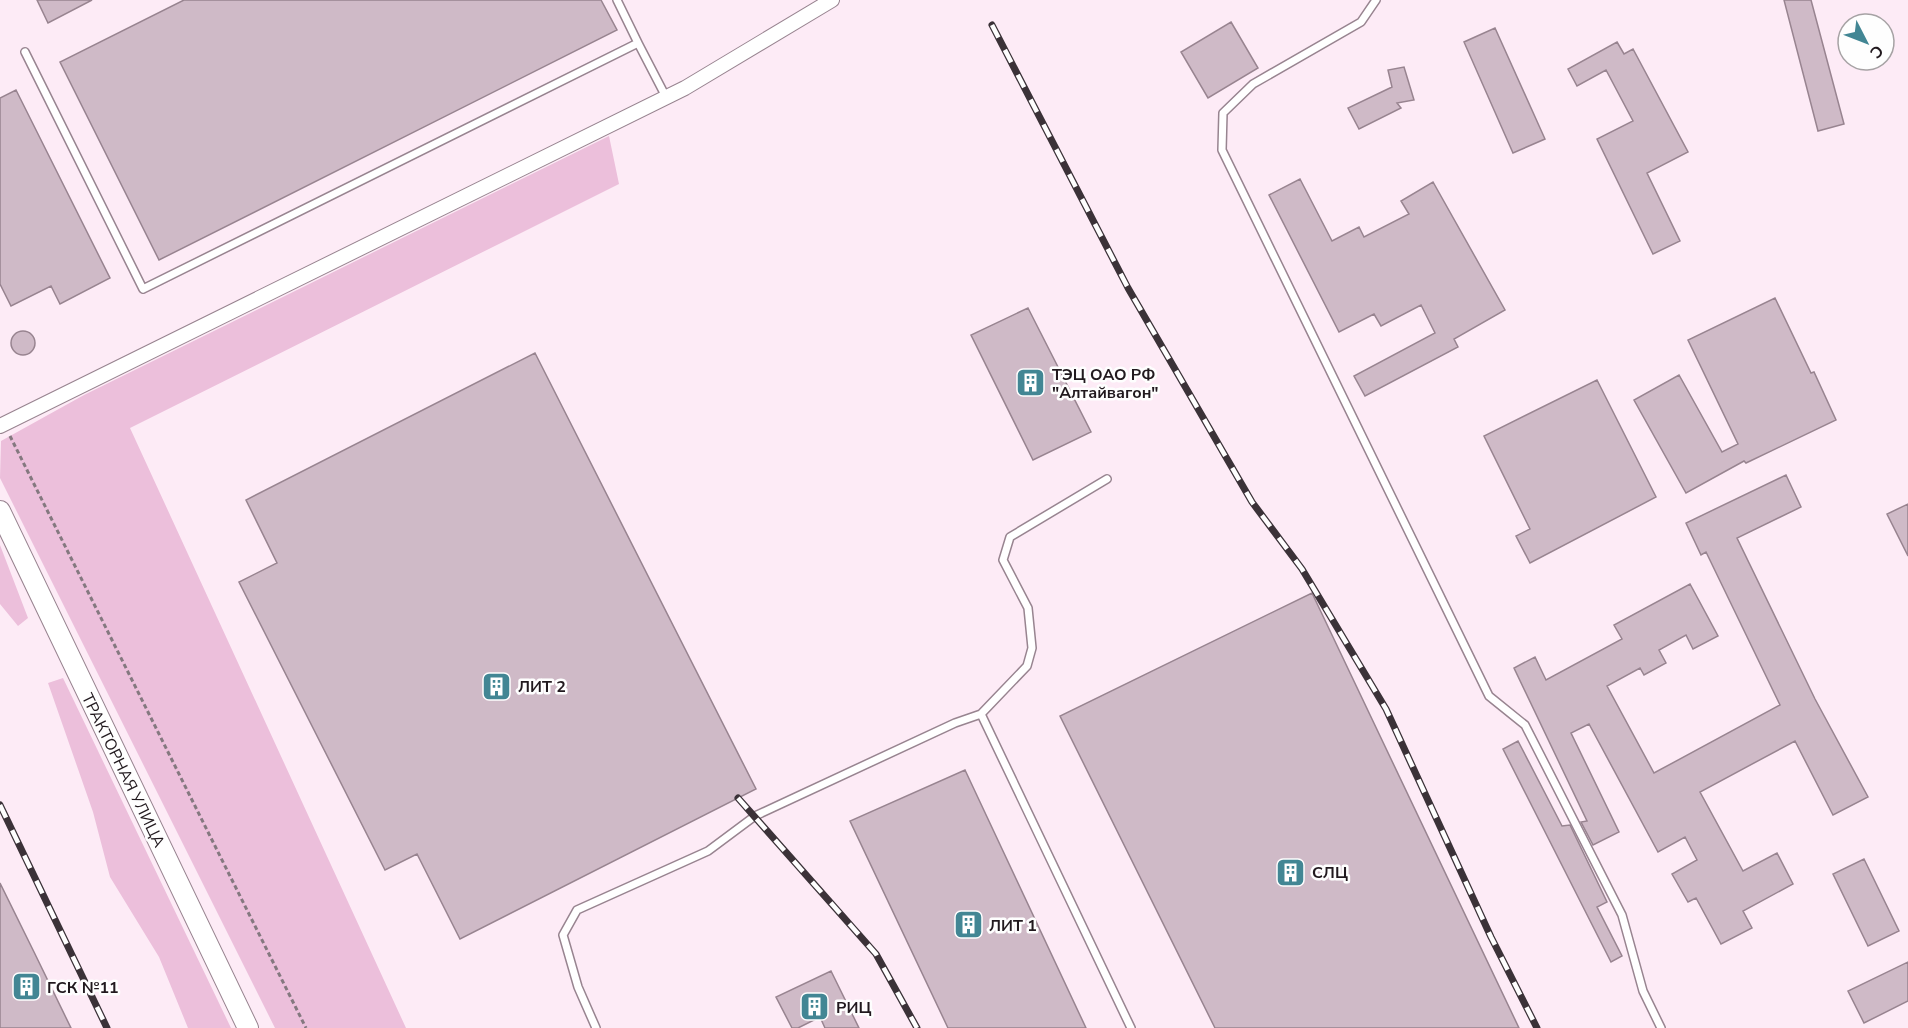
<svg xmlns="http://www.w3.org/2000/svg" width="1908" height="1028" font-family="'Nunito Sans',sans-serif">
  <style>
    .green { fill: #ecbfdb }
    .building { fill: #cfbac7; stroke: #988490; stroke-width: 1.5 }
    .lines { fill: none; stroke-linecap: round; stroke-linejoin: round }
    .lane-casing { stroke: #988490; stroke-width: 10 }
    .street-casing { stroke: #988490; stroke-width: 16 }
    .secondary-casing { stroke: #988490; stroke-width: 22 }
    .path { stroke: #84787f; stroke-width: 3; stroke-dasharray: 4.5 3; stroke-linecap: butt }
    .lane { stroke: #fff; stroke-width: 7 }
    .street { stroke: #fff; stroke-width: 14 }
    .secondary { stroke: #fff; stroke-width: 20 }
    .rail-casing { stroke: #3b3238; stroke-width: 7 }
    .rail { stroke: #fefefe; stroke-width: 4.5; stroke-dasharray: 14; stroke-linecap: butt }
    .labels { text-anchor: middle; stroke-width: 5; stroke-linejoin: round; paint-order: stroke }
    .poi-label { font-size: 16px; font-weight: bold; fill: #21191e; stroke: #fefefe; text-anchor: start }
    .street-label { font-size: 16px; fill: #21191e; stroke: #fefefe }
  </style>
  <rect width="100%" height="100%" fill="#fdebf6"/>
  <path class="green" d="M609,136L619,184L130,428L406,1028H275L0,478L1,441L84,395Z
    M0,545L28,618L18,626L0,604Z
    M63,678L231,1028H188L159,957L110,877L93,812L48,683Z"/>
  <path class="building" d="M37,0H92L48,23Z
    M184,0H601L617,30L159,260L60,62Z
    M1784,0H1811L1844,124L1818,131Z
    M1231,22L1258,68L1208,98L1181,52Z
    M1495,28L1545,139L1513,153L1464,42Z
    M1617,42L1624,54L1633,49L1688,152L1647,173L1680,241L1653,254L1597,139L1633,121L1606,70L1577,86L1568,69Z
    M1404,67L1414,100L1397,103L1401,108L1359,129L1348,108L1392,87L1388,70Z
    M16,90L110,278L60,304L51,286L11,306L0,284V98Z
    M1300,179L1332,241L1359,227L1364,237L1409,214L1401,201L1433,182L1505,310L1454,339L1458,347L1365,396L1354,376L1435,333L1421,305L1381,326L1374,314L1339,332L1269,195Z
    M1775,298L1811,373L1814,372L1836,420L1746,463L1744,461L1686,493L1634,400L1679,375L1722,452L1738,444L1688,340Z
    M1028,308L1091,432L1033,460L971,335Z
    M11 343a12 12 0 1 1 24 0a12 12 0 1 1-24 0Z
    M535,353L756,789L460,939L417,854L385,870L239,582L277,563L246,500Z
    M1597,380L1656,497L1530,563L1516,536L1530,529L1484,436Z
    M1786,475L1801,507L1737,538L1815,699L1868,797L1833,815L1795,741L1700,792L1743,871L1777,853L1793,884L1743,911L1752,928L1721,944L1696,898L1688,902L1672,874L1697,860L1685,837L1658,852L1589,724L1571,733L1619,832L1593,845L1581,822L1587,821L1514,668L1535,657L1546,680L1622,639L1614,625L1690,584L1718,636L1693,649L1686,635L1659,650L1666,663L1644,675L1640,668L1607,686L1654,773L1780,705L1706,552L1701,555L1686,523Z
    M1908,504V556L1887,514Z
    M1312,593L1519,1028H1215L1060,716Z
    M1518,741L1562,826L1570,825L1607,902L1597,907L1622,956L1611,962L1503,749Z
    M965,770L1086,1028H948L850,821Z
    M1864,859L1899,931L1868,946L1833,874Z
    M0,883L34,952L71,1028H0Z
    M1908,962V1001L1864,1023L1848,991Z
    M831,971L859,1028H825L820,1017L798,1028H792L776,997Z"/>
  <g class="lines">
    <defs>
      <path id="lane" d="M617,0L638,43
        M1376,0L1361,22L1253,84L1223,113L1222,150L1489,696L1525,725L1622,915L1643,991L1661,1028
        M25,52L143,289L638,43L666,97
        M981,714L1027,666L1032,648L1028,608L1003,560L1010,537L1107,479
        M596,1028L578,987L563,935L577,910L708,851L755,816L955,723L981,714L1131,1028"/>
      <path id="street" d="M0,426L685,88L832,0"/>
      <path id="secondary" d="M0,511L248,1028"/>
    </defs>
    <use href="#lane" class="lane-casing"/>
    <use href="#street" class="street-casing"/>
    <use href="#secondary" class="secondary-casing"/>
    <path class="path" d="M10,436L306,1028"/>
    <use href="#lane" class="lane"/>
    <use href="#street" class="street"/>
    <use href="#secondary" class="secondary"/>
    <defs>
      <path id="rail" d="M992,25L1128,288L1252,502L1302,569L1386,709L1491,937L1537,1028
        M738,798L876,954L917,1028
        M0,805L107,1028"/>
    </defs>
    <use href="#rail" class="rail-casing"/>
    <use href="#rail" class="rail"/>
  </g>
  <defs>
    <symbol id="building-square" viewBox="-11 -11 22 22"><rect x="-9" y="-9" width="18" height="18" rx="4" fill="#428694" stroke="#fefefe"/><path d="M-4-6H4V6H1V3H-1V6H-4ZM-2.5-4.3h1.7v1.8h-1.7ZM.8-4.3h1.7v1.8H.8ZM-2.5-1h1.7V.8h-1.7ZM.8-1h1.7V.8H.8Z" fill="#fff"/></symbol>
  </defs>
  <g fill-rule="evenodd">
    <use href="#building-square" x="1014" y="366" width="33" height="33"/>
    <use href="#building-square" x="480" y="670" width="33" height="33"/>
    <use href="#building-square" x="1274" y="856" width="33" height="33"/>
    <use href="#building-square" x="952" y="908" width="33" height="33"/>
    <use href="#building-square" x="10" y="970" width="33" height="33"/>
    <use href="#building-square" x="798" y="990" width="33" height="33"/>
  </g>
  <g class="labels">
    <g class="poi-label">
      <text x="1052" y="380">ТЭЦ ОАО РФ<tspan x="1052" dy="18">"Алтайвагон"</tspan></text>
      <text x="518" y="692">ЛИТ 2</text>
      <text x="1312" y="878">СЛЦ</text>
      <text x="989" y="931">ЛИТ 1</text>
      <text x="47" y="993">ГСК №11</text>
      <text x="836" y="1013">РИЦ</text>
    </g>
    <g class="street-label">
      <text transform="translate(124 770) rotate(64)" y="6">ТРАКТОРНАЯ УЛИЦА</text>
    </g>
  </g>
  <g transform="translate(1866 42) rotate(132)"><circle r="28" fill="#fefefe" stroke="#a6a2a4" stroke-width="1.5"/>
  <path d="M0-4.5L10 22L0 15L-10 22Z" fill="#428694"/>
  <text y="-9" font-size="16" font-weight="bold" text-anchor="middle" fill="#21191e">С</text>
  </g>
</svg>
